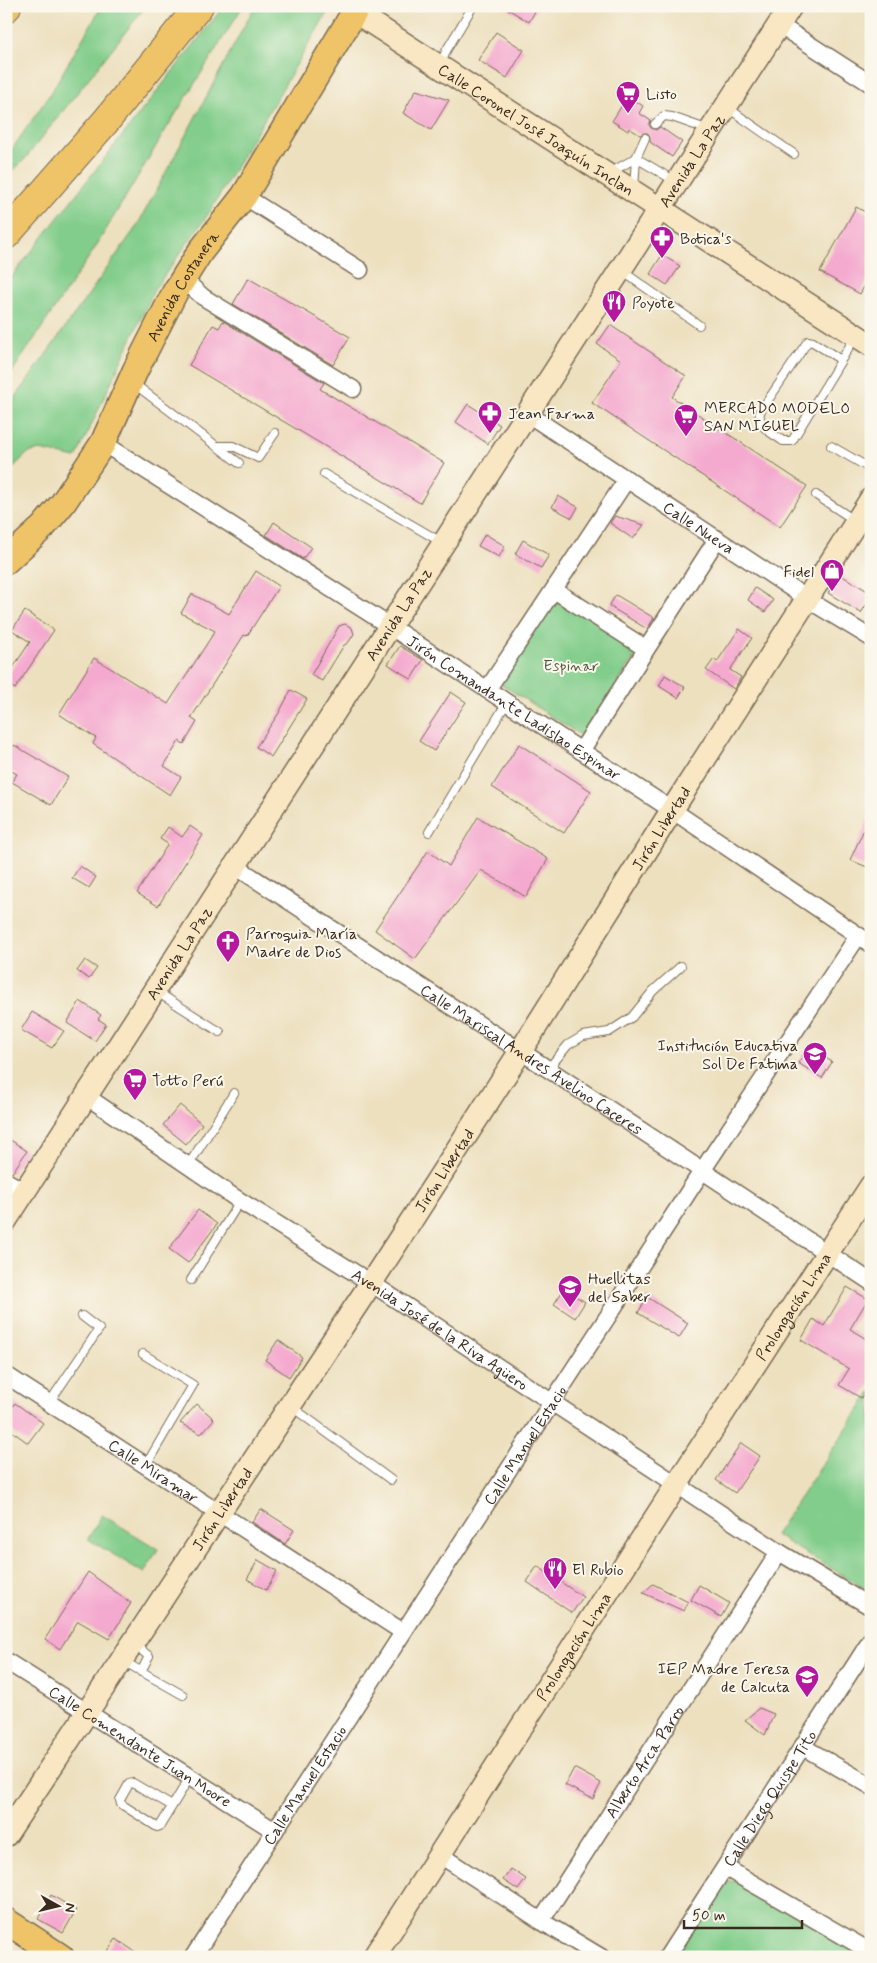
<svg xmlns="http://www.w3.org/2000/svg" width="877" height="1963" font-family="Mynerve,sans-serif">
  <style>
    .green { fill: #82cd8b; stroke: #5e7c54 }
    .building { fill: #f4aacf }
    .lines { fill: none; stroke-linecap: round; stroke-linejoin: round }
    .lane-casing { stroke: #796a56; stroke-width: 10 }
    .street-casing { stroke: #796a56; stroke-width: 19 }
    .secondary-casing { stroke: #796a56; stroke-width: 25 }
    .primary-casing { stroke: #796a56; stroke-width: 28 }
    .highway-casing { stroke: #796a56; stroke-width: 30 }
    .lane { stroke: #fff; stroke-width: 8 }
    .street { stroke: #fff; stroke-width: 16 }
    .secondary { stroke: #f9e7c3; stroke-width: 22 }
    .primary { stroke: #efc469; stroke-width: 25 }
    .highway { stroke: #efc469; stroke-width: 28 }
    .labels { text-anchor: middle; stroke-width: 4; stroke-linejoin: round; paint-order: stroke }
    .poi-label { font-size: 16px; fill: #3b2a1e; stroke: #fbf7ec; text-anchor: start }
    .street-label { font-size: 16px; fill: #3b2a1e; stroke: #fbf7ec }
    .park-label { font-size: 16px; fill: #505b3f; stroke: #fbf7ec }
  </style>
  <rect width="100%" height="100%" fill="#fbf7ec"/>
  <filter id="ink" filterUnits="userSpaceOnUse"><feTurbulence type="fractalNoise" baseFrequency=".02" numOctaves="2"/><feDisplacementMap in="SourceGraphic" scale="10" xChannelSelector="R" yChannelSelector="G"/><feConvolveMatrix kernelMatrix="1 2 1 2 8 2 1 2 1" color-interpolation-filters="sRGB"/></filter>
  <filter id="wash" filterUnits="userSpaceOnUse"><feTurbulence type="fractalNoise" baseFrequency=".0096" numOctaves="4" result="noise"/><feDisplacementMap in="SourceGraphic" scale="20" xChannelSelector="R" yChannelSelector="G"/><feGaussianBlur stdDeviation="1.12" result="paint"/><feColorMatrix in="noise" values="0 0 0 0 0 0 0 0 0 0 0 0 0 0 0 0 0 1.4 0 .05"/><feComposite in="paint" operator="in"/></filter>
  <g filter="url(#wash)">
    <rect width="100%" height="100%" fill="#ede0bf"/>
    <path class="green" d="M102,6H146L24,160L6,177V158L50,94Z
      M224,6H243L165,131L95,248L6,381V284Z
      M255,6H331L209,213L154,290L76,458L40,450L28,453L6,474V411L137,226Z
      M560,592L642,646L583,737L501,684Z
      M871,1392V1592L775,1535Z
      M102,1515L158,1549L144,1573L88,1539Z
      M736,1881L869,1957H676L722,1883Z"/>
    <g id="blocks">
      <path class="building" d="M503,6H538L529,22Z
        M496,32L524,50L507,78L478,60Z
        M416,90L449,100L431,130L403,113Z
        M628,96L643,106L639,113L651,121L649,125L651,128L656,130L660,127L682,142L672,157L650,142V137L648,133H644L640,135L629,128L628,131L612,121Z
        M856,207L871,215V274L860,294L820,272Z
        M662,255L680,266L667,285L650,274Z
        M248,278L350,337L333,365L233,304Z
        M223,321L324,383L320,389L444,463L420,503L189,365L213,325L219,328Z
        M610,325L686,376L672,397L807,486L780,527L592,403L621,360L597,344Z
        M468,404L500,425L488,444L456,422Z
        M558,496L578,507L572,518L552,507Z
        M615,516L644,525L633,539L610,523Z
        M274,522L311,547L303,559L266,535Z
        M485,534L505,546L499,557L478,546Z
        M523,540L549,555L541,568L515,554Z
        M256,571L279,586L247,636L244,635L191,718L197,722L184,744L179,741L164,766L181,777L170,795L93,744L96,738L59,714L94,658L168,704L215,631L181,613L192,594L229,614Z
        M839,574L871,593V597L861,613L828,593Z
        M755,588L773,600L765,612L748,600Z
        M616,595L654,618L647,629L609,606Z
        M25,611L54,630L15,689L6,683V678L30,642L12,630Z
        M345,624L352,628L354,634L348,643L344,645L322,681L311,675L339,626Z
        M739,629L752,638L730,670L741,677L734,689L706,670L714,659L717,662Z
        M400,646L423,660L411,679L388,664Z
        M665,675L685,687L678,698L659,686Z
        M291,690L307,699L271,757L256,747L279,713Z
        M451,692L466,702L434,751L419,741Z
        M519,744L591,791L564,833L492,787Z
        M14,745L68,777L51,805L12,782L17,774L6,768V759Z
        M871,814V858L867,867L850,860Z
        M478,817L548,859L526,897L481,870L415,959L375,930L428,851L449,866Z
        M190,826L203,835L158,906L137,893L168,844L160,839L168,827L182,837Z
        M80,866L96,877L89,888L72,878Z
        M85,960L97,968L89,979L77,971Z
        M80,1001L101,1015L98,1019L106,1024L95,1041L67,1023Z
        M32,1012L64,1031L52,1048L21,1030Z
        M808,1047L832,1062L822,1078L798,1063Z
        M180,1105L202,1124L186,1144L163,1125Z
        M6,1137L27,1151L12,1173L6,1171Z
        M198,1210L217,1224L188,1263L169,1249Z
        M847,1287L868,1299L850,1329L871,1342V1382L861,1398L839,1385L849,1369L801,1340L813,1319L824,1326Z
        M564,1289L585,1302L575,1318L554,1304Z
        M647,1297L688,1323L679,1338L638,1313Z
        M278,1340L302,1357L289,1377L265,1360Z
        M15,1403L43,1423L28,1443L6,1427V1415Z
        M197,1404L214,1419L201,1434L180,1423Z
        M741,1443L760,1456L735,1493L716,1480Z
        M261,1509L294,1530L285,1544L252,1522Z
        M258,1560L277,1571L266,1590L247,1579Z
        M537,1566L583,1597L572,1613L527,1582Z
        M88,1572L131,1603L109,1639L78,1621L60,1649L45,1639Z
        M653,1584L688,1602L684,1611L643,1593Z
        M699,1585L729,1603L721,1617L691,1600Z
        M759,1708L774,1714L765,1735L745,1720Z
        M574,1768L601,1783L593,1799L565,1785Z
        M511,1869L526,1879L518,1890L503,1880Z
        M51,1895L76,1910L63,1933L38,1919Z
        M116,1939L143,1957H104Z"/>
    </g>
  </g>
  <g filter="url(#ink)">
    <use href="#blocks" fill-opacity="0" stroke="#796a56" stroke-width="1"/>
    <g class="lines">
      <defs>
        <path id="lane" d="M441,64L446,51L473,6
          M728,108L794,154
          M655,124L664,116L672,117L709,130
          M611,172L636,158L645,138
          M634,188L636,158L675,181
          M622,271L699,325
          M841,360L813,342L808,341L760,412C757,427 772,433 783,441H792L851,344L855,338
          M133,383L239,463
          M216,446H233L258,458L275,433
          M831,446L871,469
          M324,474L443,543
          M816,495L854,520
          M429,832L507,702
          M157,992L220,1032
          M548,1069L568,1045L583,1036L609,1032L632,1017L653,991L681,966
          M188,1166L234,1093
          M191,1280L240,1201
          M143,1354L193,1385L146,1465
          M49,1403L99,1329L82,1316
          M292,1407L391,1480
          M134,1645L149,1656L141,1672
          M123,1661L183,1695
          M172,1806L133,1783L129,1784L120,1800L121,1804L157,1827L160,1826L190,1777"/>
        <g id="street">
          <path d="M779,25L871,84"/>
          <path d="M244,196L360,270"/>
          <path d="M183,279L203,297L353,389"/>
          <path id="s1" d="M528,414L815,604L871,638"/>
          <path id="s2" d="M103,443L391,627L672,810L871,944"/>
          <path d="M554,590L645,648"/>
          <path d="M487,690L627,479"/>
          <path d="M581,751L717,539"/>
          <path id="s3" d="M235,866L548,1069L871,1282"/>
          <path id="s4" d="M86,1096L234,1197L371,1283L779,1552L871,1607"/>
          <path d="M6,1181L24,1191"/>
          <path id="s5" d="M6,1375L403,1632"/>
          <path id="s6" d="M6,1661L275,1831"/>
          <path d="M803,1747L871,1786"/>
          <path d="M440,1855L541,1921L601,1957"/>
          <path d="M726,1868L871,1952"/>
          <path id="s7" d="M541,1921L779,1552"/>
          <path id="s8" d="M193,1957L702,1171L858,936"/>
          <path id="s9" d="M667,1957L871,1640"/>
        </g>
        <g id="secondary">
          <path id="s10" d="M355,12L871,345"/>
          <path id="s11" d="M6,1220L791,6"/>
          <path id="s12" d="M6,1835L371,1283L520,1052L672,810L871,499"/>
          <path id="s13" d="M374,1957L677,1484L871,1186"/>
        </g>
        <g id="primary">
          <path id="s14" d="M6,561L43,527L63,503L103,443L135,371L175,292L200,252L244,196L358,6"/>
          <path d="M6,1921L61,1957"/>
        </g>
        <path id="highway" d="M6,8L7,6
          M6,235L106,121L199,6"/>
      </defs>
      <use href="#lane" class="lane-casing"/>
      <use href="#street" class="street-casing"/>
      <use href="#secondary" class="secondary-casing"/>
      <use href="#primary" class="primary-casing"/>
      <use href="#highway" class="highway-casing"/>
      <use href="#lane" class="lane"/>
      <use href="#street" class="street"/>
      <use href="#secondary" class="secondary"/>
      <use href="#primary" class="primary"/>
      <use href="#highway" class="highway"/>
    </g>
  </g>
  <defs>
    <symbol id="supermarket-pin" viewBox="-11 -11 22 30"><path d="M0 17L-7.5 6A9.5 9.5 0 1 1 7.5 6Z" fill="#b5179e" stroke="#fbf7ec"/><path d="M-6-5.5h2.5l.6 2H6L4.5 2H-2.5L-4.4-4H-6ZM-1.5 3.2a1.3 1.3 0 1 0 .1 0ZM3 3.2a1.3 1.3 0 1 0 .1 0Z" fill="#fff"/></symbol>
    <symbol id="pharmacy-pin" viewBox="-11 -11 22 30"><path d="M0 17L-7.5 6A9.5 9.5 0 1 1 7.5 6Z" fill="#b5179e" stroke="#fbf7ec"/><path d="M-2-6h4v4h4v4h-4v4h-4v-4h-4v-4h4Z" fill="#fff"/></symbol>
    <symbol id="restaurant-pin" viewBox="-11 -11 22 30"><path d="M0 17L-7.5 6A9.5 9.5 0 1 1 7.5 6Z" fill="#b5179e" stroke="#fbf7ec"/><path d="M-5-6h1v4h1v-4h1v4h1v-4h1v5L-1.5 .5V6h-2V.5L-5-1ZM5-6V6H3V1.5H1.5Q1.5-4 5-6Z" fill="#fff"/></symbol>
    <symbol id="shop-pin" viewBox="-11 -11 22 30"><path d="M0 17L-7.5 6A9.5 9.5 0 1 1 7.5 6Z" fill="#b5179e" stroke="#fbf7ec"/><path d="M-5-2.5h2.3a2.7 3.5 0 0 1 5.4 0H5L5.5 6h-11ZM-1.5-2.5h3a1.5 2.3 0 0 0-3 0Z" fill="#fff"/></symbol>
    <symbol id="church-pin" viewBox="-11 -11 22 30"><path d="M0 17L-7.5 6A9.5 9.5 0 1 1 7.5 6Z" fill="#b5179e" stroke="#fbf7ec"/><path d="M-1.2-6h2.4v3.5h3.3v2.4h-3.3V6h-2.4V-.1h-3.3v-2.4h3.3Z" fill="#fff"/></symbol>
    <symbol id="school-pin" viewBox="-11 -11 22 30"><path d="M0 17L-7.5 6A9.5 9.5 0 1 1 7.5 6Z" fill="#b5179e" stroke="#fbf7ec"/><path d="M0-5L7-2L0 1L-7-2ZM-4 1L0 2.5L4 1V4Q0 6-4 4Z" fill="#fff"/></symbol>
  </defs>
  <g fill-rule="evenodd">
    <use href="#supermarket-pin" x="614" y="79" width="28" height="38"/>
    <use href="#pharmacy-pin" x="648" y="224" width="28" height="38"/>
    <use href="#restaurant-pin" x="600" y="288" width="28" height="38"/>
    <use href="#pharmacy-pin" x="476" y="399" width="28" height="38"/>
    <use href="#supermarket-pin" x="672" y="402" width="28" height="38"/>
    <use href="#shop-pin" x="818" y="557" width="28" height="38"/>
    <use href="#church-pin" x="214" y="928" width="28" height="38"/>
    <use href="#school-pin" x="801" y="1040" width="28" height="38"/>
    <use href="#supermarket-pin" x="121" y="1066" width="28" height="38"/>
    <use href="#school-pin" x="556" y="1273" width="28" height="38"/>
    <use href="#restaurant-pin" x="541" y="1555" width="28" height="38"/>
    <use href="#school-pin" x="793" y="1663" width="28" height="38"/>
  </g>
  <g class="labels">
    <g class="poi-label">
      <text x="646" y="99">Listo</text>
      <text x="680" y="244">Botica's</text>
      <text x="632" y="308">Poyote</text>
      <text x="704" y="413">MERCADO MODELO<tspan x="704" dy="18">SAN MIGUEL</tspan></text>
      <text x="508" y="419">Jean Farma</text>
      <text x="814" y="577" text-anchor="end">Fidel</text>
      <text x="246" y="939">Parroquia María<tspan x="246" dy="18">Madre de Dios</tspan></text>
      <text x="798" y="1051" text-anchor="end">Institución Educativa<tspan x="798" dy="18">Sol De Fatima</tspan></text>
      <text x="152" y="1086">Totto Perú</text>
      <text x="588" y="1284">Huellitas<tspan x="588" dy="18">del Saber</tspan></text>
      <text x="572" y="1575">El Rubio</text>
      <text x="790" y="1674" text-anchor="end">IEP Madre Teresa<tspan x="790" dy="18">de Calcuta</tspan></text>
    </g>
    <g class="street-label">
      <text dy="6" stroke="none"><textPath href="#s10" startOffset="216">Calle Coronel José Joaquín Inclan</textPath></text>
      <text dy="6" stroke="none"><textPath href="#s11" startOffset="1262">Avenida La Paz</textPath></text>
      <text dy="6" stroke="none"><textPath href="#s14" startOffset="330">Avenida Costanera</textPath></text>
      <text dy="6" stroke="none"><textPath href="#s1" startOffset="205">Calle Nueva</textPath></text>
      <text dy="6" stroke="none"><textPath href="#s11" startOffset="722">Avenida La Paz</textPath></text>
      <text dy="6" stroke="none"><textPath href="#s2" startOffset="489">Jirón Comandante Ladislao Espinar</textPath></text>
      <text dy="6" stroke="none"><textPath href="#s12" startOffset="1201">Jirón Libertad</textPath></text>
      <text dy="6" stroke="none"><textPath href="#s11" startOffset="318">Avenida La Paz</textPath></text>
      <text dy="6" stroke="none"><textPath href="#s3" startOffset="354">Calle Mariscal Andres Avelino Caceres</textPath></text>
      <text dy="6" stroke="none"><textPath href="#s12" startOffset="796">Jirón Libertad</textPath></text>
      <text dy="6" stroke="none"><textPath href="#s13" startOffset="774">Prolongación Lima</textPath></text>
      <text dy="6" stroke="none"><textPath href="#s4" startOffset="424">Avenida José de la Riva Agüero</textPath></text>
      <text dy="6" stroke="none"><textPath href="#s8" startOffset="610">Calle Manuel Estacio</textPath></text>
      <text dy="6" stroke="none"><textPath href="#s5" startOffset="176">Calle Miramar</textPath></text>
      <text dy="6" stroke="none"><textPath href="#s12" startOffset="391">Jirón Libertad</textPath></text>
      <text dy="6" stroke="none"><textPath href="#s13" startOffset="369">Prolongación Lima</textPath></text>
      <text dy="6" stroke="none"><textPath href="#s6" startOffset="159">Calle Comendante Juan Moore</textPath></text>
      <text dy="6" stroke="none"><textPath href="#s7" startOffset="190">Alberto Arca Parro</textPath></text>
      <text dy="6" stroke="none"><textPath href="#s8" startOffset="205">Calle Manuel Estacio</textPath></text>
      <text dy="6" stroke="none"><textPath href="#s9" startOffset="189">Calle Diego Quispe Tito</textPath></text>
    </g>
    <g class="park-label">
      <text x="571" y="671">Espinar</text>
    </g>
  </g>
  <rect width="877" height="1963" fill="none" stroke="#fbf7ec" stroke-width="25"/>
  <g transform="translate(58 1906) rotate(98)" stroke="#fbf7ec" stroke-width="4" paint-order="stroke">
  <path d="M0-4L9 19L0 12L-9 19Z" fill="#3b2a1e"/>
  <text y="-8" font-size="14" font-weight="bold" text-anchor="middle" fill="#3b2a1e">N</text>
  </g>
  <path d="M684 1920v8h118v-8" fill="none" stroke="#3b2a1e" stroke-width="2.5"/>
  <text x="692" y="1920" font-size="15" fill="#3b2a1e" stroke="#fbf7ec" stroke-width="4" paint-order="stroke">50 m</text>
</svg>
